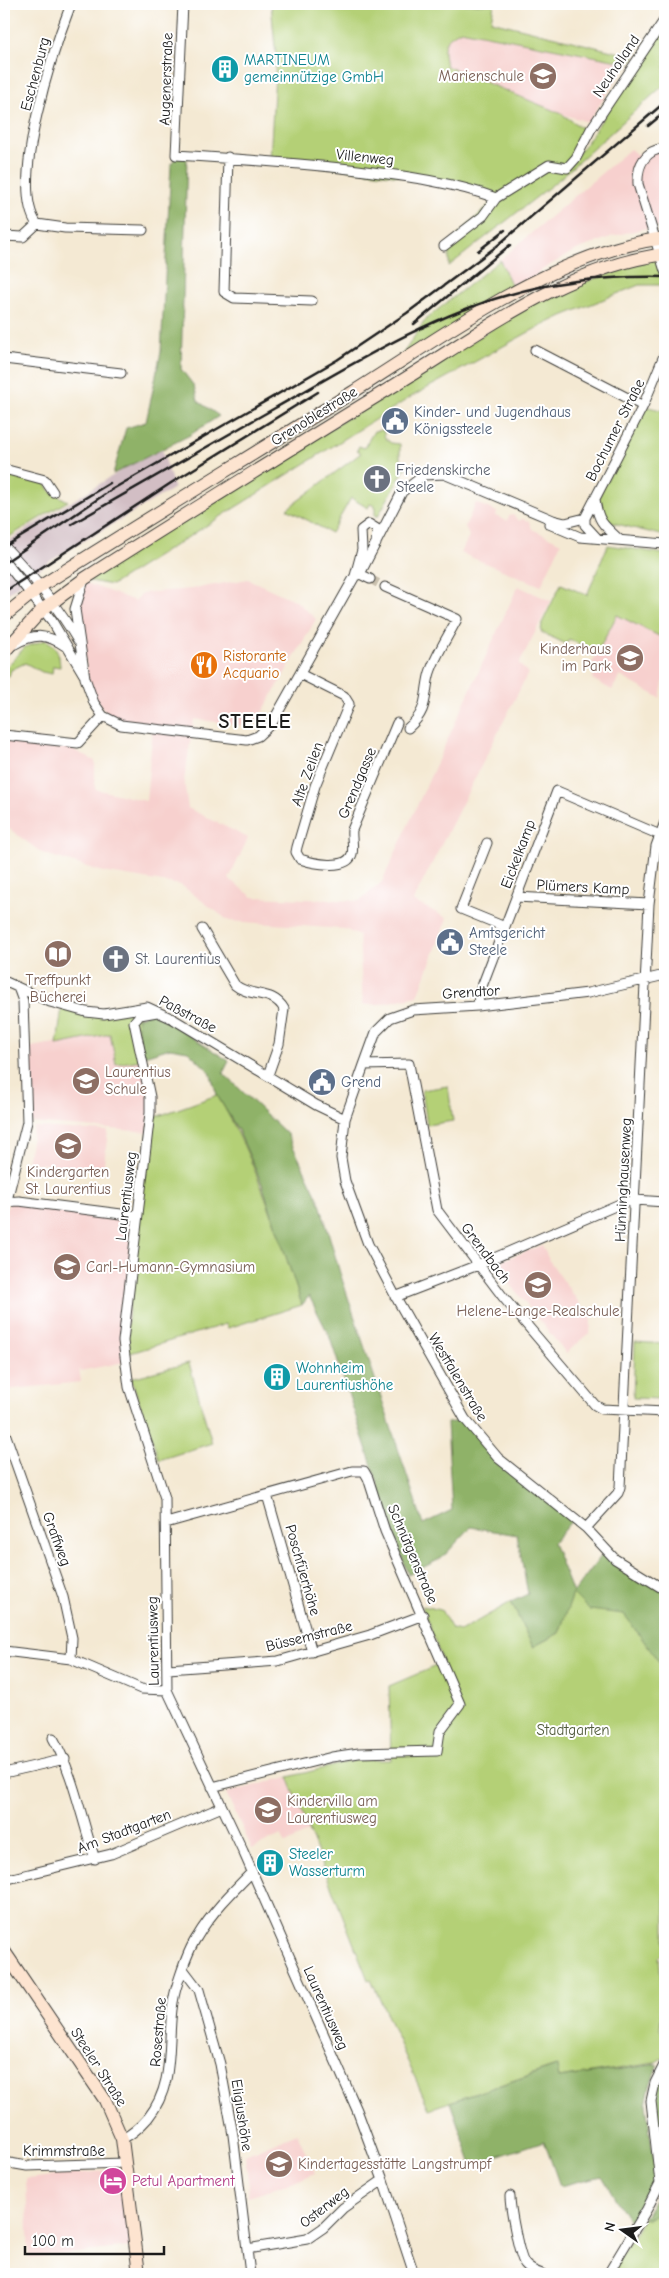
<svg xmlns="http://www.w3.org/2000/svg" width="669" height="2278" font-family="'Comic Neue',sans-serif">
  <style>
    .built { fill: #f7d0ce }
    .industrial { fill: #d2bec4 }
    .green { fill: #b4d076; stroke: #687649 }
    .forest { fill: #8fb267; stroke: #566742 }
    .lines { fill: none; stroke-linecap: round; stroke-linejoin: round }
    .street-tunnel { stroke: #c9c0ae; stroke-width: 9; stroke-dasharray: 9 4.5; stroke-linecap: butt }
    .street-casing { stroke: #3c3b37; stroke-width: 11 }
    .secondary-casing { stroke: #3c3b37; stroke-width: 14 }
    .street { stroke: #fff; stroke-width: 9 }
    .secondary { stroke: #fde4d0; stroke-width: 12 }
    .rail { stroke: #1c1c1c; stroke-width: 2.5 }
    .labels { text-anchor: middle; stroke-width: 4; stroke-linejoin: round; paint-order: stroke }
    .culture-label { font-size: 15px; fill: #0d838f; stroke: #fff; text-anchor: start }
    .street-label { font-size: 15px; fill: #1c1c1c; stroke: #fff }
    .education-label { font-size: 15px; fill: #785e54; stroke: #fff; text-anchor: start }
    .service-label { font-size: 15px; fill: #4e5e75; stroke: #fff; text-anchor: start }
    .worship-label { font-size: 15px; fill: #5b616d; stroke: #fff; text-anchor: start }
    .food-label { font-size: 15px; fill: #c56008; stroke: #fff; text-anchor: start }
    .park-label { font-size: 15px; fill: #515b3c; stroke: #fff }
    .hotel-label { font-size: 15px; fill: #b23c85; stroke: #fff; text-anchor: start }
    .district-label { font-size: 20px; font-weight: bold; letter-spacing: 1px; fill: #1c1c1c; stroke: #fff }
  </style>
  <rect width="100%" height="100%" fill="#fff"/>
  <filter id="ink" filterUnits="userSpaceOnUse"><feTurbulence type="fractalNoise" baseFrequency=".02" numOctaves="2"/><feDisplacementMap in="SourceGraphic" scale="10" xChannelSelector="R" yChannelSelector="G"/><feConvolveMatrix kernelMatrix="1 2 1 2 8 2 1 2 1" color-interpolation-filters="sRGB"/></filter>
  <filter id="wash" filterUnits="userSpaceOnUse"><feTurbulence type="fractalNoise" baseFrequency=".0096" numOctaves="4" result="noise"/><feDisplacementMap in="SourceGraphic" scale="20" xChannelSelector="R" yChannelSelector="G"/><feGaussianBlur stdDeviation="1.12" result="paint"/><feColorMatrix in="noise" values="0 0 0 0 0 0 0 0 0 0 0 0 0 0 0 0 0 1.4 0 .05"/><feComposite in="paint" operator="in"/></filter>
  <g filter="url(#wash)">
    <rect width="100%" height="100%" fill="#f4e9d3"/>
    <path class="built" d="M461,30L516,41L628,63L588,122L562,114L446,66L443,49L448,36Z
      M665,144V226L642,229L613,236L574,251L543,269L515,293L500,260L630,149L638,155L650,146Z
      M476,503L497,512L496,516L507,521L509,516L513,515L519,521L522,519L529,521L532,529L561,543L541,586L461,553L469,536L465,526Z
      M248,579L296,601L316,619L254,727L194,719L184,781L188,808L248,838L229,879L253,897L360,901L382,882L518,586L551,601L519,664L528,673L413,901L447,918L418,996L380,1004L363,1005L359,936L345,929L229,921L181,885L103,872L42,853L4,825V737L60,743L95,761V789L146,801L153,727L112,720L90,691L77,609L86,583L135,601L142,593L192,589Z
      M617,615L665,639V674L660,698L620,676L612,690L592,679L597,667L592,663Z
      M110,1034L141,1060L149,1097V1132L32,1123L27,1106L25,1048Z
      M34,1127L108,1131L103,1171L27,1162Z
      M10,1200L136,1217L124,1362L80,1371L79,1368L81,1382L4,1390V1218Z
      M542,1245L549,1260L591,1320L590,1333L566,1353L494,1264Z
      M288,1777L311,1830L286,1844L281,1835L252,1849L226,1793Z
      M297,2133L315,2173L292,2183L248,2196L249,2185L245,2155Z
      M122,2169L131,2247L29,2258L26,2179Z"/>
    <path class="industrial" d="M161,446L174,488L50,561L4,596V543Z"/>
    <path class="green" d="M271,4H494L491,21L636,57L628,63L461,30C442,40 442,46 446,66L562,114L583,129V133L567,168L590,138L665,21V84L557,181L449,266V244L496,198L434,180L270,160L276,57Z
      M660,256L665,273V285H639L562,316L529,332L411,397L112,585L85,580L547,295Z
      M500,260L515,293L396,364L426,319Z
      M644,406L665,411V536L609,522L598,498Z
      M383,430L385,438L391,443L400,444V458L406,467L378,516H375V506L370,504L368,508L351,498L331,533L287,509L361,453L357,450L359,446L364,448L374,431Z
      M4,470L44,481L51,492L68,501L4,540Z
      M608,545L665,554V639L617,615L597,653L569,639L566,644L541,632L542,623L561,584L587,595Z
      M45,640C58,646 59,654 60,667L53,666L52,674L42,672L25,663L11,670L9,676L4,675V670L25,647Z
      M62,1007L86,1013L138,1008L141,1060L116,1064L110,1034L57,1045Z
      M448,1086L453,1121L427,1125L422,1090Z
      M217,1095C257,1161 278,1233 302,1305L228,1328L226,1324L124,1355L150,1119Z
      M635,1342L665,1344V1399L633,1398Z
      M189,1363L212,1443L159,1460L131,1378Z
      M573,1593L624,1613L665,1670V1953L659,1957L662,1990L660,2030L665,2035V2057L655,2063L559,2078L556,2066L429,2109L371,1979L368,1980L288,1777L357,1760H391L389,1686L443,1663L422,1606L441,1610L452,1629L460,1631L511,1602L533,1647L559,1633Z
      M665,2208V2274H610L644,2218L648,2219Z"/>
    <path class="forest" d="M176,156H187L181,369L194,386L198,401L219,416L190,435L113,474L126,428L146,422L161,352L171,165Z
      M150,1012L162,1018L229,1061L223,1073L287,1134L319,1200L340,1273L423,1524L452,1510L447,1423L463,1420L479,1440L573,1519L553,1543L573,1593L605,1551L665,1592L663,1614L665,1618V1670L624,1614L589,1610L573,1594L559,1633L533,1647L511,1602L528,1594L517,1535L471,1527L442,1558L408,1575L329,1335L309,1296L302,1305L262,1184L238,1130L217,1095L210,1072L188,1051L170,1048L141,1057L137,1018Z
      M658,2064L650,2085L646,2105L656,2174L654,2186L634,2230L602,2176L560,2186L544,2141L472,2165L450,2102L557,2066L559,2078Z
      M665,2070V2208L647,2219L644,2218L657,2194L654,2106L658,2087Z"/>
  </g>
  <g filter="url(#ink)">
    <g class="lines">
      <path class="street-tunnel" d="M370,579L385,587"/>
      <defs>
        <path id="street" d="M71,4C54,48 8,184 37,224L65,228L143,230
          M183,4L176,155C237,159 298,163 358,170C405,176 452,182 496,198L549,165L567,168L576,158L591,129L665,19
          M665,148C645,150 637,165 638,184L665,271
          M228,157L224,292L234,298L312,301
          M4,236L23,237L37,224
          M444,246L483,216L496,198
          M535,350L643,406
          M4,359L121,373
          M4,469L45,480L53,492
          M595,499C598,522 603,525 620,540
          M585,518L643,406L665,353
          M585,518V525L597,538
          M549,524L580,537L665,544
          M4,546C33,576 57,605 78,641
          M4,560L52,621L84,675
          M360,574L370,579
          M355,576L360,574L402,492L424,475L444,474L553,520L565,523L585,518
          M84,580L75,609L85,678L94,703L103,716L121,725L247,740L258,736L272,723L355,576L362,550L361,530L369,524L377,529L376,544
          M385,587L457,619C449,635 433,659 429,676C424,698 428,711 408,728
          M15,644C35,633 47,634 65,646
          M300,674L344,696L349,704L315,786L297,847L296,852L300,859C312,863 347,871 352,854C354,846 351,838 352,830L397,723
          M4,735L78,743L103,716
          M487,843L461,909L505,927
          M516,897L649,904
          M202,929L235,985C250,998 273,989 284,1009L279,1044L268,1075
          M665,975L588,993L478,1006L413,1010L390,1018L376,1032L364,1065L345,1119L341,1158L345,1181L368,1244L398,1301L465,1419L498,1458L586,1528L615,1559L665,1590
          M4,981L50,1002L86,1012L104,1014L147,1007L173,1019L316,1105L345,1119
          M478,1006L479,994L557,791L660,835
          M157,1012L140,1015L134,1022L150,1097V1113L123,1341L129,1387L165,1498L167,1690L243,1851L357,2110L383,2180L414,2274
          M364,1065L409,1064L437,1210L503,1297L595,1405L602,1409L665,1412
          M4,1202L19,1201L137,1216
          M4,1212L27,1122L23,1001L19,990
          M395,1297L478,1265L622,1203L635,1200L665,1202
          M4,1430L63,1597L72,1638L71,1659
          M267,1495L312,1652
          M166,1523L352,1471H364L368,1478L385,1531L460,1704L440,1731L437,1751L359,1753L332,1757L212,1787
          M586,1528L618,1493L620,1487L649,904L656,846L665,822
          M4,1651L71,1659L141,1689L167,1690
          M168,1669L278,1661L370,1635L423,1615
          M53,1738C74,1775 81,1818 95,1859
          M4,1773L65,1759
          M4,1880L111,1854L222,1807
          M183,1969L199,1990L220,2064L233,2135L250,2274
          M122,2139C133,2134 140,2127 148,2118C181,2077 162,2029 178,1982C183,1967 188,1950 197,1937C211,1913 232,1892 251,1873
          M4,2162L27,2166L125,2163
          M510,2196C510,2207 519,2257 525,2264C529,2269 536,2272 542,2274
          M247,2249L307,2239L323,2228L343,2208L383,2180
          M608,2274L647,2209L660,2183L651,2101L655,2083L665,2063"/>
        <path id="secondary" d="M4,616L41,586C145,520 249,457 353,392C444,335 557,251 665,238
          M4,652L42,610L84,579C187,513 291,449 395,385C479,334 565,267 665,254
          M4,1951L105,2100L122,2139L139,2274"/>
      </defs>
      <use href="#street" class="street-casing"/>
      <use href="#secondary" class="secondary-casing"/>
      <use href="#street" class="street"/>
      <use href="#secondary" class="secondary"/>
      <path class="rail" d="M648,126L665,112
        M478,251L505,230
        M414,324L510,245
        M72,524C139,485 207,447 275,408C350,366 425,318 508,295C559,280 613,276 665,277
        M4,547L110,483
        M4,563L111,490L337,360L407,313L497,246L665,102
        M4,592L171,483L318,392"/>
    </g>
  </g>
  <defs>
    <symbol id="building-disc" viewBox="-11 -11 22 22"><circle r="9.5" fill="#0f9aa8" stroke="#fff"/><path d="M-4-6H4V6H1V3H-1V6H-4ZM-2.5-4.3h1.7v1.8h-1.7ZM.8-4.3h1.7v1.8H.8ZM-2.5-1h1.7V.8h-1.7ZM.8-1h1.7V.8H.8Z" fill="#fff"/></symbol>
    <symbol id="school-disc" viewBox="-11 -11 22 22"><circle r="9.5" fill="#8d6e63" stroke="#fff"/><path d="M0-5L7-2L0 1L-7-2ZM-4 1L0 2.5L4 1V4Q0 6-4 4Z" fill="#fff"/></symbol>
    <symbol id="civic-disc" viewBox="-11 -11 22 22"><circle r="9.5" fill="#5c6f8a" stroke="#fff"/><path d="M-.6-6.5H3V-4.5H.6V-3L4-1V1h2V6H-6V1h2V-1L-.6-3ZM-1.2 2.5V6h2.4V2.5Z" fill="#fff"/></symbol>
    <symbol id="church-disc" viewBox="-11 -11 22 22"><circle r="9.5" fill="#6b7280" stroke="#fff"/><path d="M-1.2-6h2.4v3.5h3.3v2.4h-3.3V6h-2.4V-.1h-3.3v-2.4h3.3Z" fill="#fff"/></symbol>
    <symbol id="restaurant-disc" viewBox="-11 -11 22 22"><circle r="9.5" fill="#e8710a" stroke="#fff"/><path d="M-5-6h1v4h1v-4h1v4h1v-4h1v5L-1.5 .5V6h-2V.5L-5-1ZM5-6V6H3V1.5H1.5Q1.5-4 5-6Z" fill="#fff"/></symbol>
    <symbol id="library-disc" viewBox="-11 -11 22 22"><circle r="9.5" fill="#8d6e63" stroke="#fff"/><path d="M-6-4Q-3-5.5-.7-3.5V5Q-3 3-6 4ZM6-4Q3-5.5 .7-3.5V5Q3 3 6 4Z" fill="#fff"/></symbol>
    <symbol id="hotel-disc" viewBox="-11 -11 22 22"><circle r="9.5" fill="#d1479c" stroke="#fff"/><path d="M-6-4.5h1.5V1H6V5H4.5V3h-9V5H-6ZM-4 0a1.8 1.8 0 1 1 3.6 0ZM.5 0V-2.5h3Q6-2.5 6 0Z" fill="#fff"/></symbol>
  </defs>
  <g fill-rule="evenodd">
    <use href="#building-disc" x="209" y="53" width="32" height="32"/>
    <use href="#school-disc" x="527" y="60" width="32" height="32"/>
    <use href="#civic-disc" x="379" y="405" width="32" height="32"/>
    <use href="#church-disc" x="361" y="463" width="32" height="32"/>
    <use href="#school-disc" x="614" y="642" width="32" height="32"/>
    <use href="#restaurant-disc" x="188" y="649" width="32" height="32"/>
    <use href="#civic-disc" x="434" y="926" width="32" height="32"/>
    <use href="#library-disc" x="42" y="938" width="32" height="32"/>
    <use href="#church-disc" x="100" y="943" width="32" height="32"/>
    <use href="#school-disc" x="70" y="1065" width="32" height="32"/>
    <use href="#civic-disc" x="306" y="1066" width="32" height="32"/>
    <use href="#school-disc" x="52" y="1130" width="32" height="32"/>
    <use href="#school-disc" x="51" y="1251" width="32" height="32"/>
    <use href="#school-disc" x="522" y="1269" width="32" height="32"/>
    <use href="#building-disc" x="261" y="1361" width="32" height="32"/>
    <use href="#school-disc" x="252" y="1794" width="32" height="32"/>
    <use href="#building-disc" x="254" y="1847" width="32" height="32"/>
    <use href="#school-disc" x="263" y="2148" width="32" height="32"/>
    <use href="#hotel-disc" x="97" y="2165" width="32" height="32"/>
  </g>
  <g class="labels">
    <g class="culture-label">
      <text x="244" y="65">MARTINEUM<tspan x="244" dy="17">gemeinnützige GmbH</tspan></text>
      <text x="296" y="1373">Wohnheim<tspan x="296" dy="17">Laurentiushöhe</tspan></text>
      <text x="289" y="1859">Steeler<tspan x="289" dy="17">Wasserturm</tspan></text>
    </g>
    <g class="street-label">
      <text transform="translate(616 66) rotate(-56)" y="5">Neuholland</text>
      <text transform="translate(35 74) rotate(-75)" y="5">Eschenburg</text>
      <text transform="translate(166 79) rotate(-88)" y="5">Augenerstraße</text>
      <text transform="translate(365 157) rotate(6)" y="5">Villenweg</text>
      <text transform="translate(314 416) rotate(-32)" y="5">Grenoblestraße</text>
      <text transform="translate(615 430) rotate(-63)" y="5">Bochumer Straße</text>
      <text transform="translate(307 774) rotate(-70)" y="5">Alte Zeilen</text>
      <text transform="translate(357 783) rotate(-67)" y="5">Grendgasse</text>
      <text transform="translate(518 854) rotate(-69)" y="5">Eickelkamp</text>
      <text transform="translate(583 887) rotate(3)" y="5">Plümers Kamp</text>
      <text transform="translate(471 992) rotate(-4)" y="5">Grendtor</text>
      <text transform="translate(188 1014) rotate(28)" y="5">Paßstraße</text>
      <text transform="translate(623 1180) rotate(-87)" y="5">Hünninghausenweg</text>
      <text transform="translate(126 1196) rotate(-83)" y="5">Laurentiusweg</text>
      <text transform="translate(486 1253) rotate(53)" y="5">Grendbach</text>
      <text transform="translate(458 1377) rotate(59)" y="5">Westfalenstraße</text>
      <text transform="translate(57 1539) rotate(70)" y="5">Graffweg</text>
      <text transform="translate(413 1554) rotate(67)" y="5">Schnütgenstraße</text>
      <text transform="translate(303 1570) rotate(74)" y="5">Poschfüerhöhe</text>
      <text transform="translate(309 1636) rotate(-14)" y="5">Büssemstraße</text>
      <text transform="translate(153 1641) rotate(-91)" y="5">Laurentiusweg</text>
      <text transform="translate(124 1831) rotate(-21)" y="5">Am Stadtgarten</text>
      <text transform="translate(326 2008) rotate(66)" y="5">Laurentiusweg</text>
      <text transform="translate(158 2032) rotate(-85)" y="5">Rosestraße</text>
      <text transform="translate(99 2067) rotate(57)" y="5">Steeler Straße</text>
      <text transform="translate(242 2115) rotate(81)" y="5">Eligiushöhe</text>
      <text x="64" y="2156">Krimmstraße</text>
      <text transform="translate(324 2207) rotate(-38)" y="5">Osterweg</text>
    </g>
    <g class="education-label">
      <text x="524" y="81" text-anchor="end">Marienschule</text>
      <text x="611" y="654" text-anchor="end">Kinderhaus<tspan x="611" dy="17">im Park</tspan></text>
      <text x="58" y="985" text-anchor="middle">Treffpunkt<tspan x="58" dy="17">Bücherei</tspan></text>
      <text x="105" y="1077">Laurentius<tspan x="105" dy="17">Schule</tspan></text>
      <text x="68" y="1177" text-anchor="middle">Kindergarten<tspan x="68" dy="17">St. Laurentius</tspan></text>
      <text x="86" y="1272">Carl-Humann-Gymnasium</text>
      <text x="538" y="1316" text-anchor="middle">Helene-Lange-Realschule</text>
      <text x="287" y="1806">Kindervilla am<tspan x="287" dy="17">Laurentiusweg</tspan></text>
      <text x="298" y="2169">Kindertagesstätte Langstrumpf</text>
    </g>
    <g class="service-label">
      <text x="414" y="417">Kinder- und Jugendhaus<tspan x="414" dy="17">Königssteele</tspan></text>
      <text x="469" y="938">Amtsgericht<tspan x="469" dy="17">Steele</tspan></text>
      <text x="341" y="1087">Grend</text>
    </g>
    <g class="worship-label">
      <text x="396" y="475">Friedenskirche<tspan x="396" dy="17">Steele</tspan></text>
      <text x="135" y="964">St. Laurentius</text>
    </g>
    <g class="food-label">
      <text x="223" y="661">Ristorante<tspan x="223" dy="17">Acquario</tspan></text>
    </g>
    <g class="park-label">
      <text x="573" y="1735">Stadtgarten</text>
    </g>
    <g class="hotel-label">
      <text x="132" y="2186">Petul Apartment</text>
    </g>
    <g class="district-label">
      <text x="255" y="728">STEELE</text>
    </g>
  </g>
  <rect width="669" height="2278" fill="none" stroke="#fff" stroke-width="20"/>
  <g transform="translate(622 2230) rotate(284)" stroke="#ffffff" stroke-width="4" paint-order="stroke">
  <path d="M0-4L9 19L0 12L-9 19Z" fill="#1c1c1c"/>
  <text y="-8" font-size="14" font-weight="bold" text-anchor="middle" fill="#1c1c1c">N</text>
  </g>
  <path d="M25 2246v8h139v-8" fill="none" stroke="#1c1c1c" stroke-width="2.5"/>
  <text x="32" y="2246" font-size="15" fill="#1c1c1c" stroke="#ffffff" stroke-width="4" paint-order="stroke">100 m</text>
</svg>
